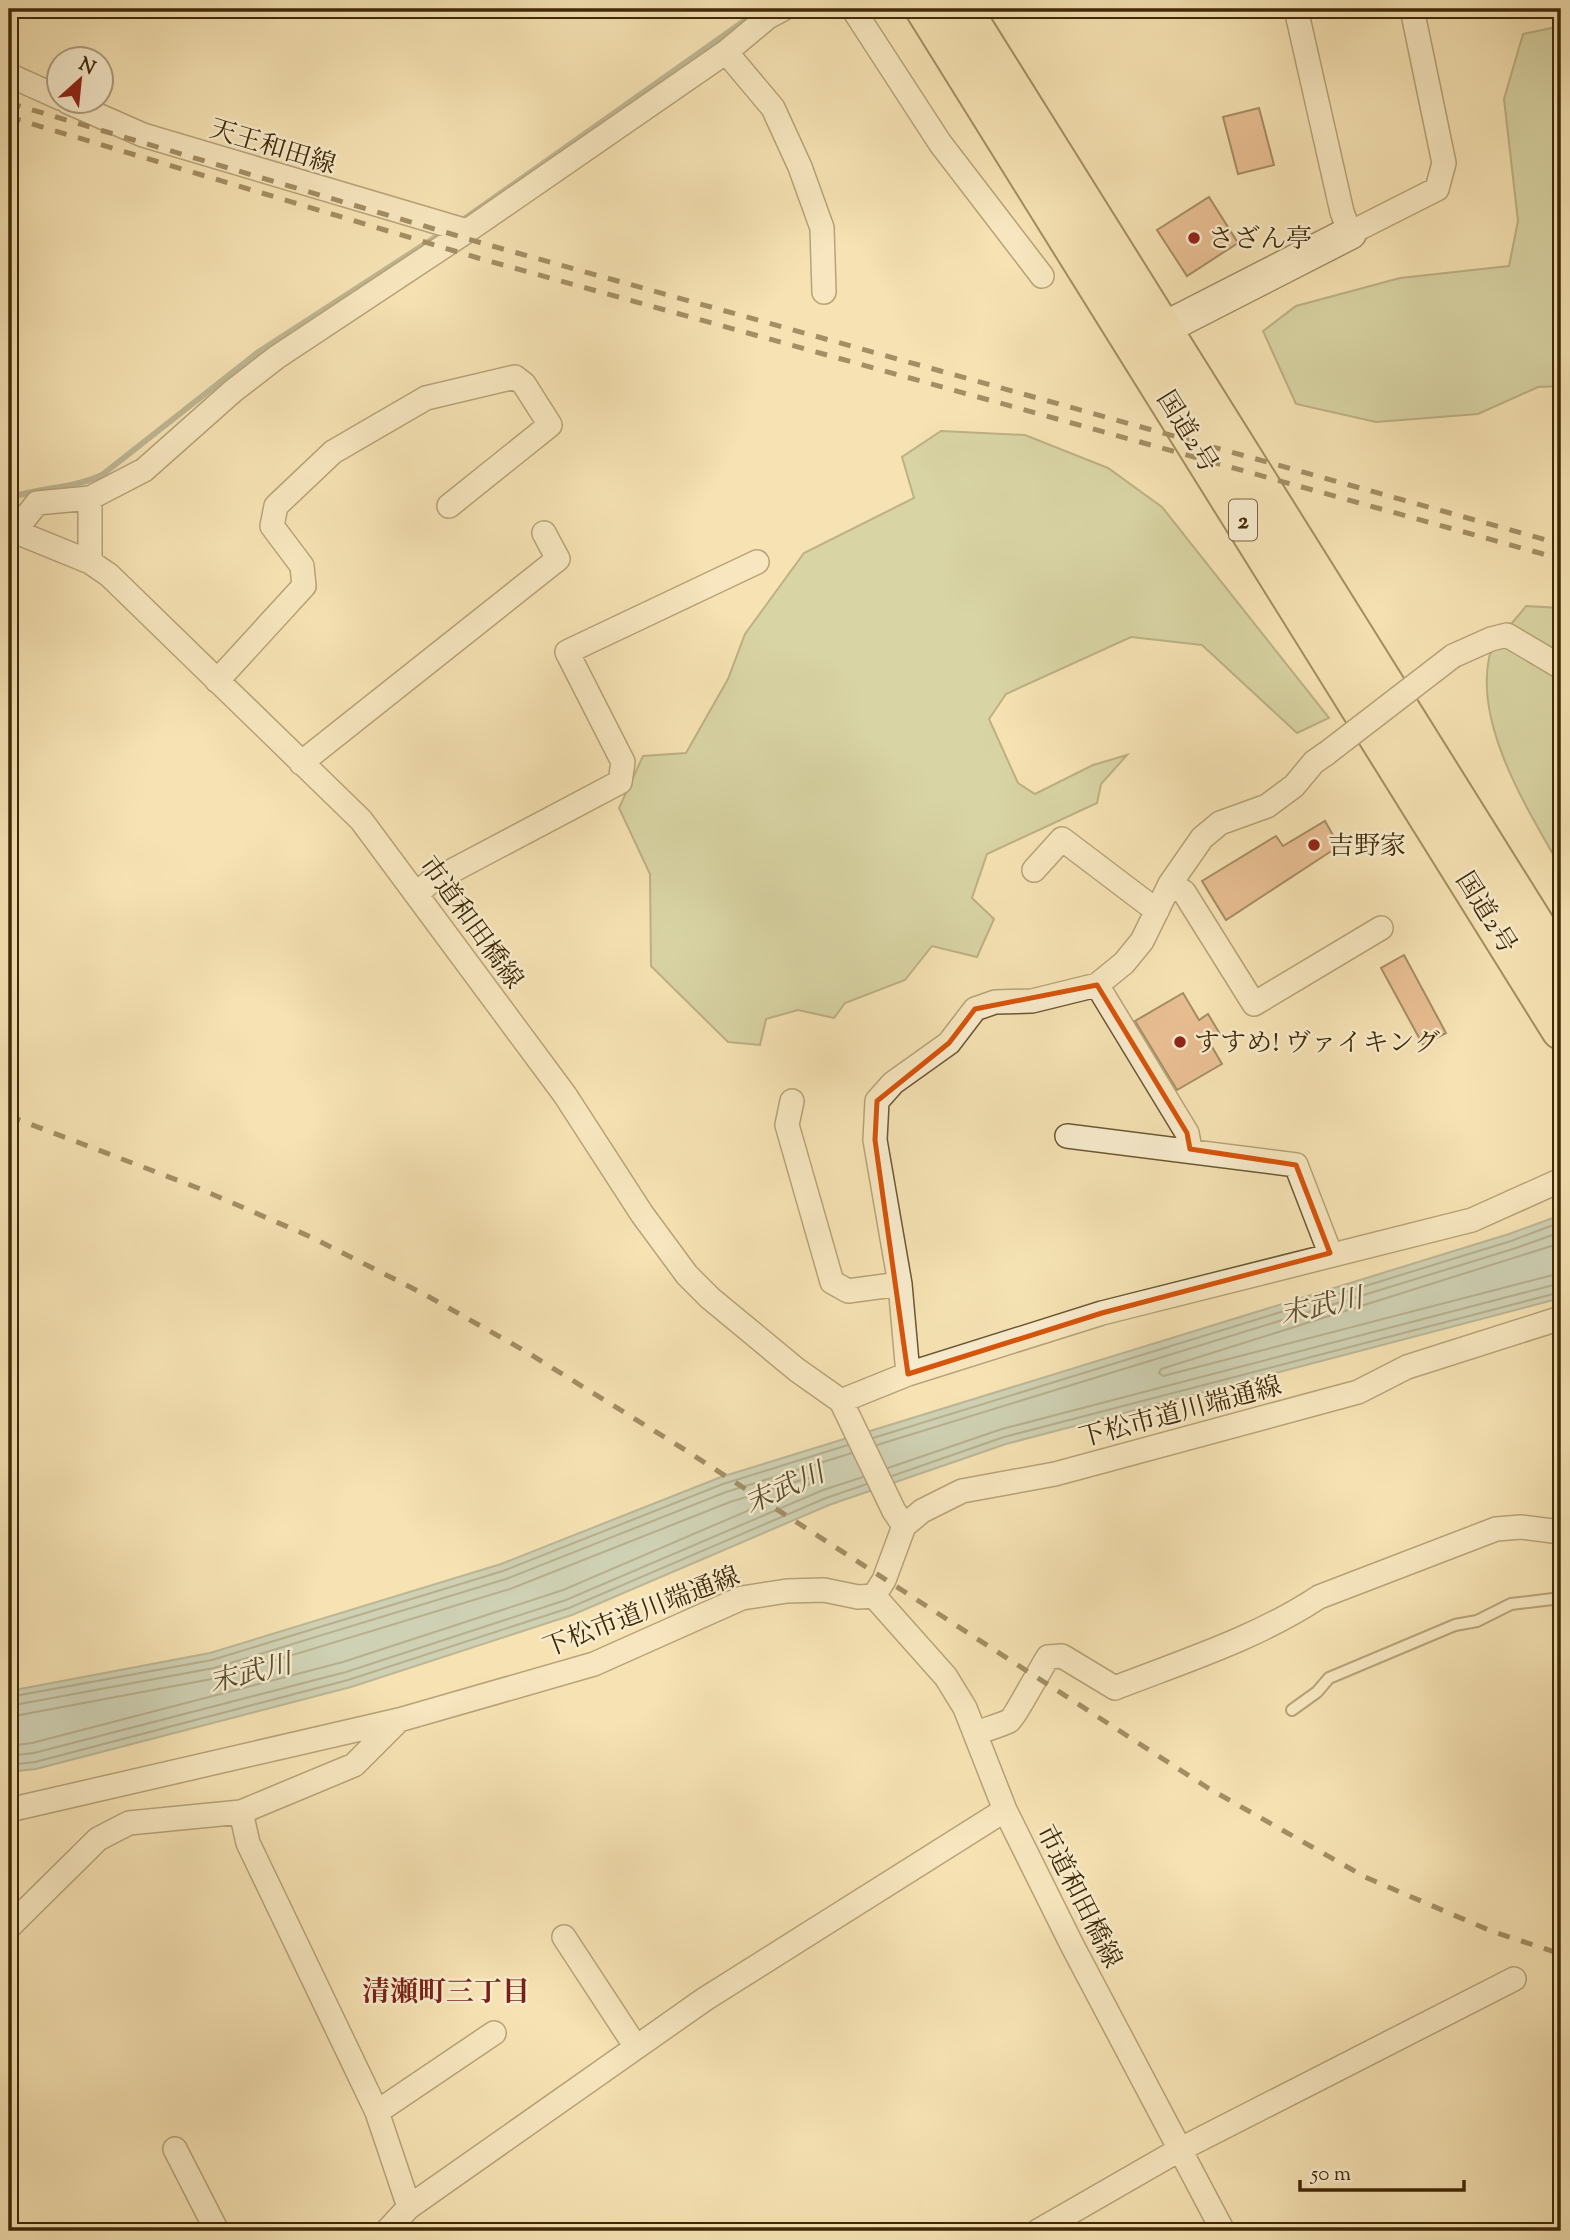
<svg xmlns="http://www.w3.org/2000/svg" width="1570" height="2240" font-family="'Sorts Mill Goudy','Noto Serif JP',serif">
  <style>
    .green { fill: #b5c492; stroke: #7a764c; stroke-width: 2 }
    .water { fill: #9fbcb5; stroke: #79816f; stroke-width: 2 }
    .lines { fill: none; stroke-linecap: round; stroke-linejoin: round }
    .shore { stroke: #70725e; stroke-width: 2 }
    .stream { stroke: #79816f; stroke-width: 6 }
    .building { fill: #da956d; stroke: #402906; stroke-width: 2 }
    .lane-casing { stroke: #6d5731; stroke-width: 14 }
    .street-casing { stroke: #6d5731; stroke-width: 26 }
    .secondary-casing { stroke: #402906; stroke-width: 35 }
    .highway-casing { stroke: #402906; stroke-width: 42 }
    .lane { stroke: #f8ecce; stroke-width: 10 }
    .street { stroke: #f8ecce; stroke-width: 23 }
    .secondary { stroke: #f8ecce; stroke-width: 32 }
    .highway { stroke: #f5e2b3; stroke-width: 38 }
    .rail { stroke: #402906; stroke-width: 5; stroke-dasharray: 12 12; stroke-linecap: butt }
    .street-bridge-casing { stroke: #6d5731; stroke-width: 26; stroke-linecap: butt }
    .street-bridge { stroke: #f8ecce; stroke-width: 23 }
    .marked { fill: none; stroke: #d7540b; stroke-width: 5; stroke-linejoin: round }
    .poi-dot { fill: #8f2418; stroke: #f8ecce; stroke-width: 2.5 }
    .labels { text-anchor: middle; stroke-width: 5; stroke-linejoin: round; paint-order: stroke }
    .shield { fill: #f8ecce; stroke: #776442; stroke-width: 2 }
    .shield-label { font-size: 24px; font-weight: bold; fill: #402906 }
    .street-label { font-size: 26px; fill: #402906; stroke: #f8ecce }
    .poi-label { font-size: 26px; fill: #402906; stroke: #f8ecce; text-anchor: start }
    .water-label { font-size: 28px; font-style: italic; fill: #584e32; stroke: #f8ecce }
    .neighbourhood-label { font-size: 28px; font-weight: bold; fill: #7a1f14; stroke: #f8ecce }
  </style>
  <rect width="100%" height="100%" fill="#f5e2b3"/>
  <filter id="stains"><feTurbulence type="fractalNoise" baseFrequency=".00286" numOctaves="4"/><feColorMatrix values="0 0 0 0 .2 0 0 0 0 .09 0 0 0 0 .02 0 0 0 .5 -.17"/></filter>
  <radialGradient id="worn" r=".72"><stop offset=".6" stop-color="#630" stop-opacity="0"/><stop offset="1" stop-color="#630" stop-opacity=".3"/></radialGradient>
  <path class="green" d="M1561,26V386L1538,387L1478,414L1376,422L1296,404L1263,331L1296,306L1400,278L1509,266L1518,221L1504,99L1523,34Z
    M941,431L1025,435L1108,468L1162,507L1329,718L1297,733L1202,645L1131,637L1006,694L989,719L1018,783L1035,794L1093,765L1127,755L1101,784L1097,803L987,854L972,898L994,919L977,957L932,946L905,980L845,1003L834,1018L798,1010L766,1019L760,1045L728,1042L651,966L650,874L619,808L643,756L686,753L728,679L745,634L804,553L914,498L902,457Z
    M1526,606L1561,608V868C1528,810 1475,727 1489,658C1491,645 1517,618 1526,606Z"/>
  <path class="water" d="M1561,1215V1298L1006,1444L829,1505L572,1615L351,1687L36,1769L9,1772V1691L210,1653L501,1564L721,1477L1509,1234Z"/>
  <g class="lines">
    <path class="shore" d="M1561,1243L1161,1369L1159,1373L1163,1376L1561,1273
      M873,1438L1511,1241L1561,1222
      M877,1445L1513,1249L1561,1232
      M888,1468L1002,1429L1561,1283
      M892,1476L1004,1437L1561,1292
      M9,1697L212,1660L503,1571L723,1484L848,1445
      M9,1706L214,1668L506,1579L726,1492L852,1453
      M9,1717L217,1678L510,1589L730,1502L808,1478L812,1480L810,1484L563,1590L343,1662L32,1743L9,1746
      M9,1756L34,1753L346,1672L566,1600L823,1490L863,1477
      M9,1765L35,1762L348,1680L569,1608L826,1498L867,1484"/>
    <path class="stream" d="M460,222L757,12
      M9,498C40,487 72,489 102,475L257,353L445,231"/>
  </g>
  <path class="building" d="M1259,108L1274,165L1238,174L1223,117Z
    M1209,197L1238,243L1187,276L1157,230Z
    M1325,821L1339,846L1226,920L1202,881L1276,836L1283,846Z
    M1404,955L1446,1033L1423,1045L1381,968Z
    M1183,993L1199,1020L1208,1014L1220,1034L1208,1040L1222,1064L1177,1090L1135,1021Z"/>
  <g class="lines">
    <defs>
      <path id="lane" d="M1292,1710L1317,1692L1329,1678L1455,1625L1477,1621L1511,1604L1561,1598"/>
      <path id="street" d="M853,9L940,143L1042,276
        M1296,9L1342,212L1350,233L1437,189L1444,163L1412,9
        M726,52L773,108L800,167L822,228L824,292
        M9,75L60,98
        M68,102L143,135L467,231
        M9,529L90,562L109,575L361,820L565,1095L642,1214L687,1275L710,1298L797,1370L841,1401L894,1511L904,1526
        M15,531L37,503L90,498L144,470L233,391L277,357L467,231L726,52L768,17L783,9
        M90,562V498
        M1453,656L1491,639L1507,635L1561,667
        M217,681L304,586L302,566L272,526L276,506L333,452L426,398L515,377L524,384L550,425L449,506
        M301,763L558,559L544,533
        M1034,870L1062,839L1157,911
        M1170,884L1184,892L1254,1004L1381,928
        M417,894L429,883L620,782L623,762L567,652L757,562
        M1097,985L1187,1133L1190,1149
        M792,1101L787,1125L832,1282L848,1291L900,1284
        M1067,1136L1296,1165L1330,1253
        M908,1374L900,1284L875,1140L877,1101L893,1083L949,1043L975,1009L995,1002L1032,1001L1097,985L1124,963L1142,941L1170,884L1202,838L1220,823L1267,806L1294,786L1314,762L1327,753
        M841,1401L908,1374L1102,1313L1472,1220L1561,1180
        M874,1596L946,1677L965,1708L1005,1810L1072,1945L1223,2231
        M976,1733C986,1729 999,1726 1009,1721C1014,1718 1041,1668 1048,1657L1062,1656L1115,1688C1184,1661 1257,1638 1319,1597L1496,1529L1521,1527L1561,1532
        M9,1810L399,1720L594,1664L742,1598L787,1591L824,1590L858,1597L874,1596L884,1580L904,1526L922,1511L962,1491L1055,1474L1358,1392L1407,1367L1561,1318
        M241,1812L248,1843L377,2112L409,2207
        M9,1927L98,1839L129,1823L241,1812L354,1765L399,1720
        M564,1937L636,2047
        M377,2112L494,2033
        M175,2149L217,2231
        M387,2231L409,2207L705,1999L1005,1810
        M1038,2231L1179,2150L1514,1979"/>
      <path id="secondary" d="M1141,340L1350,233"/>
      <path id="highway" d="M925,9L1561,1030
        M962,9L1561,967"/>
    </defs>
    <use href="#lane" class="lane-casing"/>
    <use href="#street" class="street-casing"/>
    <use href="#secondary" class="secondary-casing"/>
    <use href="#highway" class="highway-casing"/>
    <use href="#lane" class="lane"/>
    <use href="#street" class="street"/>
    <use href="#secondary" class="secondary"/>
    <use href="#highway" class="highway"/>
    <path class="rail" d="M9,103L485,244L1561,544
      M9,117L478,258L1561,559
      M9,1116L198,1188L311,1237L424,1294L525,1351L682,1448L1208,1788L1365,1877L1491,1931L1561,1954"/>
    <defs>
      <path id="street-bridge" d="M1327,753L1453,656"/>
    </defs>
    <use href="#street-bridge" class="street-bridge-casing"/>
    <use href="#street-bridge" class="street-bridge"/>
  </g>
  <path d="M0 0H1570V2240H0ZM1097,985L1187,1133L1190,1149L1296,1165L1330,1253L1102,1313L908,1374L875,1140L877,1101L949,1043L975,1009Z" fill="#f5e2b3" fill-opacity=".55" fill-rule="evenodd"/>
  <path class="marked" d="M1097,985L1187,1133L1190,1149L1296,1165L1330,1253L1102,1313L908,1374L875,1140L877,1101L949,1043L975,1009Z"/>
  <g class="poi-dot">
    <circle cx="1194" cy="238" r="7"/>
    <circle cx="1314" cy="845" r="7"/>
    <circle cx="1180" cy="1042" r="7"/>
  </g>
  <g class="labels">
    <rect class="shield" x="1229" y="499.5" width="28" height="41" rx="5"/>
    <g class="shield-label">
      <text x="1243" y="528">2</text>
    </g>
    <g class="street-label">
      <text transform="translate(273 146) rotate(17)" y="9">天王和田線</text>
      <text transform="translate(1188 431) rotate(58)" y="9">国道2号</text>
      <text transform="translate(1487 912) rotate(58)" y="9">国道2号</text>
      <text transform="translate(472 922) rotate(54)" y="9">市道和田橋線</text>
      <text transform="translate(1180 1411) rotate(-15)" y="9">下松市道川端通線</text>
      <text transform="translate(641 1611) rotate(-21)" y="9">下松市道川端通線</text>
      <text transform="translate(1080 1896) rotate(63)" y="9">市道和田橋線</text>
    </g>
    <g class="poi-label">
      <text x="1208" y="247">さざん亭</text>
      <text x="1328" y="854">吉野家</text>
      <text x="1194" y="1051">すすめ! ヴァイキング</text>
    </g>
    <g class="water-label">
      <text transform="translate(1321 1305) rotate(-12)" y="10">末武川</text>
      <text transform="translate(784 1487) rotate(-24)" y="10">末武川</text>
      <text transform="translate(250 1672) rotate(-14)" y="10">末武川</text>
    </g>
    <g class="neighbourhood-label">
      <text x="446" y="2001">清瀬町三丁目</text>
    </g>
  </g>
  <rect width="1570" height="2240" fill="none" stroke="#f5e2b3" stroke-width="35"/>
  <rect x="10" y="10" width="1549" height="2219" fill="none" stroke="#402906" stroke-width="3.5"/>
  <rect x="18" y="18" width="1535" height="2205" fill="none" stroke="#402906" stroke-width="2"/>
  <g transform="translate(80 80) rotate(27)"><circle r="33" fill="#f8ecce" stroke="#ae9e7e" stroke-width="2"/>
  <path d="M0-5L12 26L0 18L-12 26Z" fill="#8f2418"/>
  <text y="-10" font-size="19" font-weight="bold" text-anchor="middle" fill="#402906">N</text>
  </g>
  <path d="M1300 2180v10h164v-10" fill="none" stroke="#402906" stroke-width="3.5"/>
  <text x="1311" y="2180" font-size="21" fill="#402906" stroke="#f8ecce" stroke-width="5" paint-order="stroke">50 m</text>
  <rect width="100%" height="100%" filter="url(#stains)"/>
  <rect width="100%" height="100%" fill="url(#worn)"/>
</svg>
